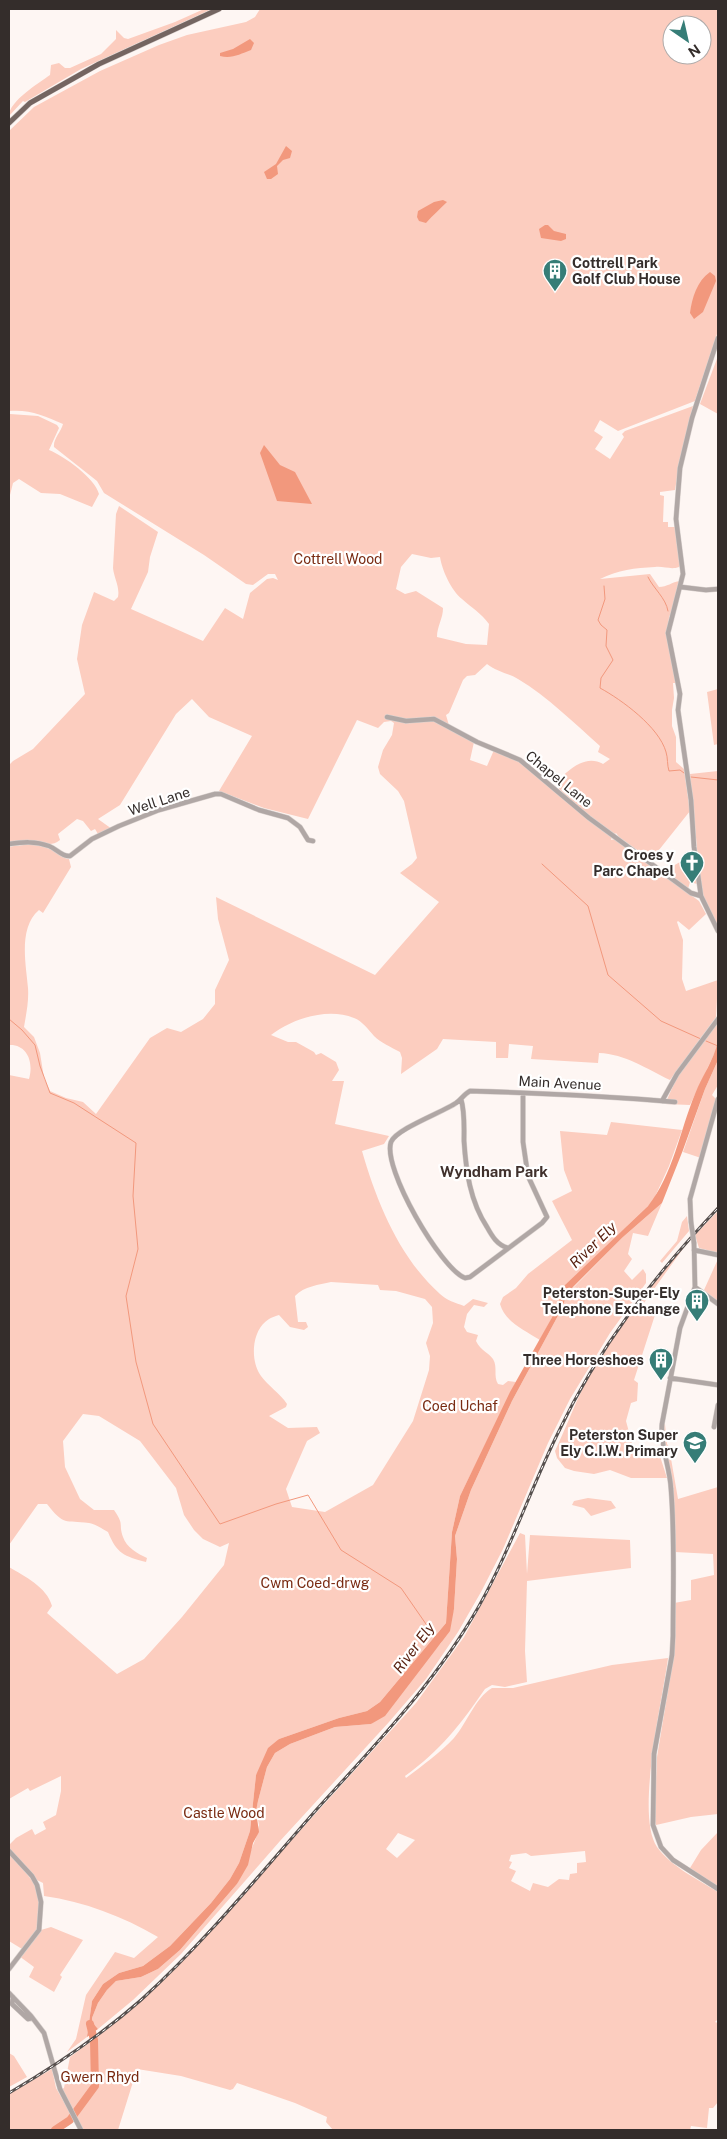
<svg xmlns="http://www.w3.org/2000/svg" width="727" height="2139" font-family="'Public Sans',sans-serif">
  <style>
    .green { fill: #fccdbf; fill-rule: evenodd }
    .water { fill: #f2987d }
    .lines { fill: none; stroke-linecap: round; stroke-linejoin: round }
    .stream { stroke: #f2987d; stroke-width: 1 }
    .river { stroke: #f2987d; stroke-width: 8 }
    .minor-casing { stroke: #dad2cf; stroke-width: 5.5 }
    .major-casing { stroke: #dad2cf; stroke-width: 6 }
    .minor { stroke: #b0a7a5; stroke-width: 4.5 }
    .major { stroke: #746561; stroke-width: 5 }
    .rail-casing { stroke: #57504e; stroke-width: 3 }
    .rail { stroke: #fff; stroke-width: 1; stroke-dasharray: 4; stroke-linecap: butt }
    .minor-bridge-casing { stroke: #dad2cf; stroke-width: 5.5; stroke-linecap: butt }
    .minor-bridge { stroke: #b0a7a5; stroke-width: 4.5 }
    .labels { text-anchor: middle; stroke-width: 4.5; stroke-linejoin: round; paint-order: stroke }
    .poi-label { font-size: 14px; font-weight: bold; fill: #342d2b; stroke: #fff; text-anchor: end }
    .park-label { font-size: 14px; fill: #792a11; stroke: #fff }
    .street-label { font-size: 14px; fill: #342d2b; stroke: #fff }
    .neighbourhood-label { font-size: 15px; font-weight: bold; fill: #40312d; stroke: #fff }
    .water-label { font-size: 15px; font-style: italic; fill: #571f0e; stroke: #fff }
  </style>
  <rect width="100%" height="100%" fill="#fef6f3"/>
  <path class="green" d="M204,9H212L81,69L25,102L23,101L9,116C9,101 39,83 50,75L51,65L59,63L65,68H70L101,54L116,39V30L124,38L128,39L175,22Z
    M260,9H718V331L695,401L618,431L600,420L594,431L603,437L595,449L610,459L624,437L622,434L625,431L693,406L680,460L675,490L660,492V495L664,496L663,522H668V527H675L681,564L679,567C671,570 664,566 655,567C635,568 618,570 600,579L650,574L659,587C667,587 672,582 680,581L675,606L669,617L667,639L677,683H673L674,698L672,710V726L676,737V762L684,769L690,811L651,860L619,837L616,833L615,834L588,815L559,789L558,781C569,769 586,754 603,764L610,759L598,752L600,746C574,723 548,697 518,679C508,673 497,672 487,664L475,675L467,676L463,680L449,713L446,715L450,729L474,742L470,760L487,766L494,750L520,761L612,837L611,840L615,839L699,901L706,914L689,930L678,921L677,922L683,940L682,979L686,991L718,980L716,1017L670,1080C647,1069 625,1054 599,1053L598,1063L531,1059L533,1046L509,1044L508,1058H496V1042L443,1039L437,1049L401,1074L402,1058L400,1052C391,1047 381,1043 374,1036C368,1029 362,1021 354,1018C327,1007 292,1019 271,1035L288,1042H296L314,1052L316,1055L321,1053L336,1062L339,1070L332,1081H344L335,1124L389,1136L384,1144L362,1151C377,1203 399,1257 440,1294C446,1300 456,1303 464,1306L473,1299L488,1303L484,1307L474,1305L467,1314L464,1327L467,1332L478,1335L476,1341C481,1351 489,1353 493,1359C498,1367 493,1376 498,1384L503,1385L508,1381L516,1382L460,1496L452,1532L446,1623L380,1702L367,1711L339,1718L279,1739L256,1775L250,1831L239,1863L230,1879L211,1903L170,1946L143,1966L119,1973L103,1984L92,2001L87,2037L67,2052L76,2039L86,1995L115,1952L134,1958L158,1937C122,1916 85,1902 44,1896L43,1883L37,1880L9,1848V1845L16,1838L32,1829L35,1835L46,1829L43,1822L56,1815L61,1791V1776L30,1791L28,1788L9,1799V1567C24,1576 47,1587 52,1606L47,1613L117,1674L144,1659L182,1617L224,1565L229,1543L220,1547L203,1539L194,1530L184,1515L176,1488L140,1441L99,1416L83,1414L63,1441L65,1467L80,1499L94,1510H114C125,1526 118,1523 123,1537C126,1547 138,1554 147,1558L146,1562C124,1556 117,1554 108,1532C102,1529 96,1524 89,1523C65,1520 64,1526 47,1504H38L9,1545V1075L29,1079C34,1062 27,1044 9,1045V847C24,844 37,843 52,850C58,854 62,858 69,859L71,867L43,913L39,910C18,928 26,964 28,988C29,1001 26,1015 24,1027L34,1037L40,1053L44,1078L50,1091L66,1098L83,1102L96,1114L150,1038L167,1028L181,1032L203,1019L215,1004V990L229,960L218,919L216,897L375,975L439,902L400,873L412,864L417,858L404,801L398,791L380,774L378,767L383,750L392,735L394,723L391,721L384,722L378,728L357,720L308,819L264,808L219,791L252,736L209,717L192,699L176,714L120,805L98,819L112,829L98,834L95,829L91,831L83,821L77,819L58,834L60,840C48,849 42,840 29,840C23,840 15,842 9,843V765L13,761L33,749L85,694L77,659L82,625L94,592L114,601L118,597C120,587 114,578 113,568L116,514L119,506L158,532L150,557L148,572L131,609L203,641L225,608L243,619L250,593L267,579L273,578L278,580L275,574H268L253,585L246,584L204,555L104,493L97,481L54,447C53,439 61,432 63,424C45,416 29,409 9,411V131L34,107L100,71L159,45L187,35L246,22L255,17ZM672,25H702V55H672ZM412,554L431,558L440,557C442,570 451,590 462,599C472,608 481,613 489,624L487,645L466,644L437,637C437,626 443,619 443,608L416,591L405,594L396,589L401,567ZM331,1282L378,1285L380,1290L396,1291L425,1299L432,1307L433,1323L426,1343L430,1356L429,1370L413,1421L373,1485L325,1512L292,1507L286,1489L307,1441L320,1433L317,1427L288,1428L269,1416L286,1407L287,1404C280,1393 268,1386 261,1376C250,1361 251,1330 269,1319C272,1317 276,1316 279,1315L290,1327L304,1330L308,1327L306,1322H298L295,1296C304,1286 319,1285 331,1282Z
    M718,356V414L700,404Z
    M10,414L38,416L57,425L59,428L49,450C64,456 95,478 99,494L92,507L60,494L41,493L19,479L13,483L9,499V415Z
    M718,689V744L714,745L707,692Z
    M718,771V927L701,891L690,774Z
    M694,860L697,884L690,882L688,889L666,870L680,862H692Z
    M718,1021L717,1048L690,1105L665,1104L678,1075Z
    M718,1060V1085L712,1095L716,1099L701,1158L683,1152L705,1089Z
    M611,1122L682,1130L669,1166L653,1201L565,1286L555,1312L540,1340C524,1330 505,1322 500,1304L503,1297L516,1288L528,1274L572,1240L552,1201L572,1191L564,1170L560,1131L607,1135Z
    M662,1203L648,1236L633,1233L628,1254L632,1259L624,1271L632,1280L643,1269L646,1274V1283L610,1333L570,1399L548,1443L503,1549L481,1592L458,1632L426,1679L389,1722L280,1841L181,1954L133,2000L98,2029L92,2022V2018L98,2003L107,1990L116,1981L141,1977L158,1969L180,1950L237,1884L256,1838L259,1825L256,1810L258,1801L267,1767L275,1753L290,1744L335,1727L371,1724L441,1643L454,1609L457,1559L455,1536L471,1490L512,1401L560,1312L568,1293L623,1237Z
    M718,1211V1253L699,1248L695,1235Z
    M687,1216L689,1231L662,1263L660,1261L677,1241L682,1222Z
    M690,1239L641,1307L655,1315L634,1380L638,1383L637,1401L631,1403L626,1421L633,1447H641L644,1453L661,1446L658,1450L667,1478H631L610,1470L594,1474L574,1471L565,1468L557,1458L555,1451C565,1430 573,1408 583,1388C610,1334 651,1285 690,1239Z
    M718,1259V1302L704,1290Z
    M663,1423L665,1424L667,1444L669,1447L678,1499L718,1487V1814L691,1817L656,1825L654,1818L657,1757L674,1654V1603L691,1600V1580L714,1575L713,1554L675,1552V1519L663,1435Z
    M588,1498L611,1501L616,1508L591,1516L584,1508L572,1505L574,1501Z
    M520,1533L525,1535L527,1574L530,1535L630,1540L631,1568L527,1581L525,1651L527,1682L505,1687L492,1685L485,1689C460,1725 441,1750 405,1776L406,1778C423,1765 440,1753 454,1738C467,1723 475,1698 492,1688H513L612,1665L668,1658C663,1698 635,1815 657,1847C672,1867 697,1879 718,1892V2019L715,2022L718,2023V2102L713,2108H709L707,2128L691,2126L690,2130H333L326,2122L327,2117L295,2103L237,2083L233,2089L230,2090L181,2076L137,2069L118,2130H83L62,2089L64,2088L70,2057L105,2031L169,1975L416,1703L464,1637ZM398,1833L415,1840L397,1858L386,1849ZM585,1851L586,1862L577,1863V1873L570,1874L569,1880L559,1879L548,1887L533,1883L530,1891L511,1881L516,1871L509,1868L512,1862L509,1861L511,1855L526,1853L531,1856Z
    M718,1832V1888L690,1868L701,1850Z
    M9,1852L35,1884L39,1898V1925L36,1933L22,1949L9,1941Z
    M51,1927L83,1940L60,1975L62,1977L54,1992L29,1977L34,1967L19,1956L41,1930Z
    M9,2053L14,2056L27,2077L9,2087Z
    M52,2069L56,2088L72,2116L49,2130H9V2094Z"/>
  <path class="water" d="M250,39L254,43L251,50C240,54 232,59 220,56V53L233,49Z
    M286,146L292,151L290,158L283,160L277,166L278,174L271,179H267L264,172L276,164Z
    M443,200L447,202C440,209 433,215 426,223L419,221L417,217L418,211L434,202Z
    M545,225H548L554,231L566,234V239L561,241L541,238L539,229Z
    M710,272L715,276L716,281L703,312L694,319L690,313C692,298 697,281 710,272Z
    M264,445L280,465L295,472L312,504L277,501L260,453Z
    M718,1041V1060L705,1089L683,1150L662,1203L623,1237L573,1287L568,1293L560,1312L512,1401L471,1490L455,1536L457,1559L454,1609L450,1631L385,1716L371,1724L335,1727L290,1744L275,1753L267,1767L258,1801L256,1811L259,1832L253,1843L248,1865L237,1884L180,1950L158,1969L141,1977L116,1981L107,1990L98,2003L92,2018V2022L98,2029L87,2037L92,2001L103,1984L119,1973L143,1966L170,1946L211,1903L230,1879L239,1863L250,1831L256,1775L268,1748L279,1739L339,1718L367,1711L380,1702L446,1623L452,1532L460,1496L510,1392L555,1312L564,1286L648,1206C673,1175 680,1130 695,1094C702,1076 714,1060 718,1041Z"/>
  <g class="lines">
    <path class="stream" d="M648,577C653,588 666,598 668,611
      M604,586L605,599L598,620L601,625L607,630L606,646L613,660L601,678L600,688C622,700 659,727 666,752C668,758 667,765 669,771L680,770L684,773
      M691,777L718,780
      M542,864L588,906L608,975L661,1021L701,1039
      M9,1019L22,1030L35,1045L40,1066L50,1093L74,1103L136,1143L133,1196L138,1249L126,1296L136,1362L153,1424L220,1524L276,1504L308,1495L341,1550L401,1588L435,1637
      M706,1041L718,1046"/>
    <path class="river" d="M55,2130L70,2120L95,2086L94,2040L90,2024"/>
    <defs>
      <path id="minor" d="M718,338L692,418L680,468L676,519L683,574L668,633L680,694L678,710L691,800L694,847L701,896L718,931
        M681,587L706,590L718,589
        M387,717L406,721L434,719L477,742L520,760L589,818L691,893L701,896
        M9,844C23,842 35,841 49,846C57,849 62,857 70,856L92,839L119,826L159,810L215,794H221L259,810L288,818L300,827L308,840L313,841
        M523,1093V1142L528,1176L547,1217L542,1223L470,1277L465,1278C441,1269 382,1168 391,1142C396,1129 443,1112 456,1103C461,1100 464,1094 470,1091C539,1093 607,1096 675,1102
        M461,1099C465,1112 464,1128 464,1141C466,1171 470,1201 487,1227C492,1236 497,1245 508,1248
        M662,1101L677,1074L718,1019
        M691,1222L690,1199L718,1099
        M694,1243L695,1287L680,1328L662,1424C660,1446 670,1467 671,1489C675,1538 673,1587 673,1636L672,1655L654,1754L653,1825L661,1847L673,1860L718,1889
        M694,1250L718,1255
        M695,1287L718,1304
        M670,1378L718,1385
        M714,1427L718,1405
        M9,1851L32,1876L37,1885L41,1902L39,1930L9,1969
        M9,1993L31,2016L44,2033L60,2089L81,2130
        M13,1997L12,2004L28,2019L32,2018"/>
      <path id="major" d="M9,123L30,103L99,64L219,9"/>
    </defs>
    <use href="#minor" class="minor-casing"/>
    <use href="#major" class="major-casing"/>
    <use href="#minor" class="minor"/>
    <use href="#major" class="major"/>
    <defs>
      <path id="rail" d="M9,2093C55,2066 100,2036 141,2000C205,1942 260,1874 317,1809C375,1745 436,1682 479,1606C510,1551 530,1490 558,1433C598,1348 654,1276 718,1208"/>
    </defs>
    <use href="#rail" class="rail-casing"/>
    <use href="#rail" class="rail"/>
    <defs>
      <path id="minor-bridge" d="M691,1222L694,1243"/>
    </defs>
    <use href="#minor-bridge" class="minor-bridge-casing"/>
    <use href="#minor-bridge" class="minor-bridge"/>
  </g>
  <defs>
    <symbol id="building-pin" viewBox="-11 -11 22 30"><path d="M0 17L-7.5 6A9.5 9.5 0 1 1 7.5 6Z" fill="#367d77" stroke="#fff"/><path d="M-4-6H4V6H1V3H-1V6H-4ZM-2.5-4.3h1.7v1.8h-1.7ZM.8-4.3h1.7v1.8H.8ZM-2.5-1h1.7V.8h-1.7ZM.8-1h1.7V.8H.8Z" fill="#fff"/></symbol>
    <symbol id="church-pin" viewBox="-11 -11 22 30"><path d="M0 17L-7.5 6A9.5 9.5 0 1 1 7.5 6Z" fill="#367d77" stroke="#fff"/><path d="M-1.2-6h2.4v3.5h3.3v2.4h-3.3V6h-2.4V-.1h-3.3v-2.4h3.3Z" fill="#fff"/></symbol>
    <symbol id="school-pin" viewBox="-11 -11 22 30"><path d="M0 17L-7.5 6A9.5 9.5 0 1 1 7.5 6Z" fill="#367d77" stroke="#fff"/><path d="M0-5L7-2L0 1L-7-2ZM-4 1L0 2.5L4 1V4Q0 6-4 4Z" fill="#fff"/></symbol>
  </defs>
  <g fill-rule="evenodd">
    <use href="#building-pin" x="541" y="257" width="28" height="38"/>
    <use href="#church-pin" x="678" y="849" width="28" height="38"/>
    <use href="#building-pin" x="683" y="1287" width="28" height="38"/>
    <use href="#building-pin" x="647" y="1346" width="28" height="38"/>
    <use href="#school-pin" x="681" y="1429" width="28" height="38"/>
  </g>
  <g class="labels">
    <g class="poi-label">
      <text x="572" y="268" text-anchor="start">Cottrell Park<tspan x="572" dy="16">Golf Club House</tspan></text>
      <text x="674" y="860">Croes y<tspan x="674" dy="16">Parc Chapel</tspan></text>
      <text x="680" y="1298">Peterston-Super-Ely<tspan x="680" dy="16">Telephone Exchange</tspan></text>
      <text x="644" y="1365">Three Horseshoes</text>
      <text x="678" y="1440">Peterston Super<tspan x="678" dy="16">Ely C.I.W. Primary</tspan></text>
    </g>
    <g class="park-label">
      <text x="338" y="564">Cottrell Wood</text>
      <text x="460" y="1411">Coed Uchaf</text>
      <text x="315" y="1588">Cwm Coed-drwg</text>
      <text x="224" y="1818">Castle Wood</text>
      <text x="100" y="2082">Gwern Rhyd</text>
    </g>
    <g class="street-label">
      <text transform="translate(559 779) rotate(39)" y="5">Chapel Lane</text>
      <text transform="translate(159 801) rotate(-18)" y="5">Well Lane</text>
      <text transform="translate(560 1083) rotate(3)" y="5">Main Avenue</text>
    </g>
    <g class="neighbourhood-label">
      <text x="494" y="1177">Wyndham Park</text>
    </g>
    <g class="water-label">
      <text transform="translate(593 1245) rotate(-44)" y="5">River Ely</text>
      <text transform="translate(414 1648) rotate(-53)" y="5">River Ely</text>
    </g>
  </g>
  <rect width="727" height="2139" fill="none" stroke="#342d2b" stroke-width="20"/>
  <g transform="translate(687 40) rotate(146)"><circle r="24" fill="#ffffff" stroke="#aeabaa"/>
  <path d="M0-4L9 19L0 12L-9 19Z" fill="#367d77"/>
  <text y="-8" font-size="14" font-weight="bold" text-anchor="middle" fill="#342d2b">N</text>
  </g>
</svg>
